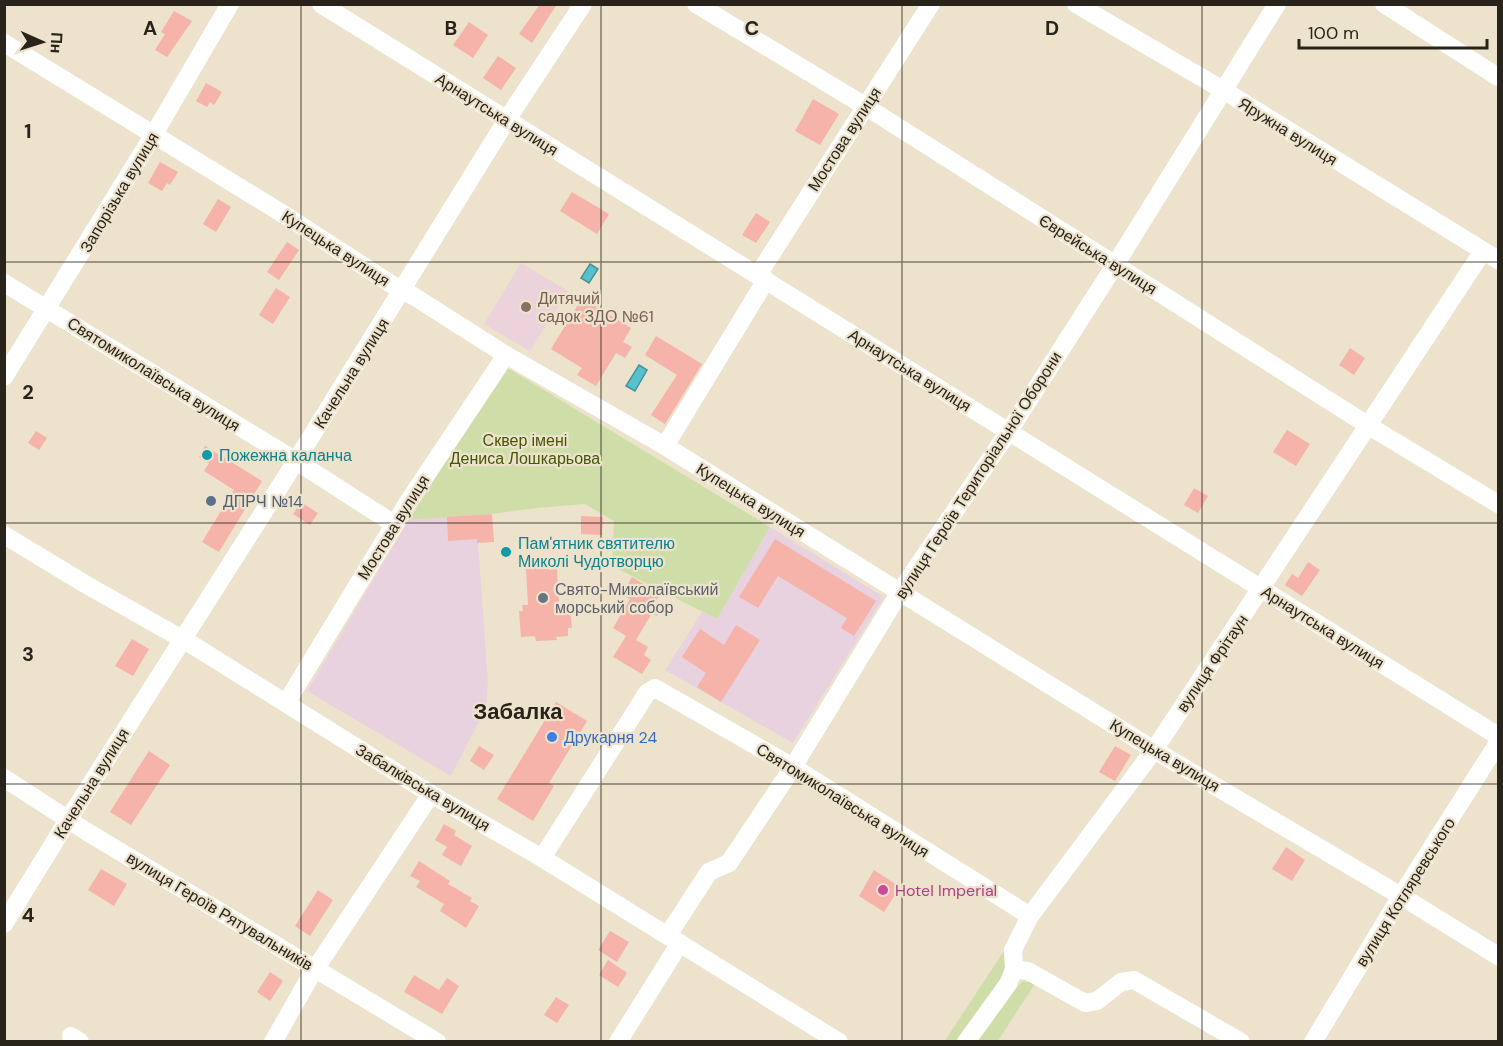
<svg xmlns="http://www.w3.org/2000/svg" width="1503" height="1046" font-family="'DM Sans',sans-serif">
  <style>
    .commercial { fill: #e8d2e0 }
    .education { fill: #ebd2db }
    .green { fill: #cfdea9 }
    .water { fill: #57c2cd; stroke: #499398; stroke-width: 1.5 }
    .building { fill: #f5b3a9 }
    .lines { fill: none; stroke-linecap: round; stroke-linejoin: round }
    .minor { stroke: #fff; stroke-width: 18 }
    .grid { fill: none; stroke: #28241b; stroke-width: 1.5; stroke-opacity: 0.55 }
    .education-dot { fill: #8d6e63; stroke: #ede2cc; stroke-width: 2 }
    .culture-dot { fill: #0f9aa8; stroke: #ede2cc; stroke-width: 2 }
    .service-dot { fill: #5c6f8a; stroke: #ede2cc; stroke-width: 2 }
    .worship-dot { fill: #6b7280; stroke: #ede2cc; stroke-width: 2 }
    .shop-dot { fill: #3f7fe0; stroke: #ede2cc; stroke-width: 2 }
    .hotel-dot { fill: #d1479c; stroke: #ede2cc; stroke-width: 2 }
    .labels { text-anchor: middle; stroke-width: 4.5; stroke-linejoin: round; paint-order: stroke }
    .street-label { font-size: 16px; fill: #28241b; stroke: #ede2cc }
    .education-label { font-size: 16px; fill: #785e54; stroke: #ede2cc; text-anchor: start }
    .park-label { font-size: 16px; fill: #475801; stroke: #ede2cc }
    .culture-label { font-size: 16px; fill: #0d838f; stroke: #ede2cc; text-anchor: start }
    .service-label { font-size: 16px; fill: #4e5e75; stroke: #ede2cc; text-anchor: start }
    .worship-label { font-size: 16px; fill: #5b616d; stroke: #ede2cc; text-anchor: start }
    .shop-label { font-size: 16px; fill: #366cbe; stroke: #ede2cc; text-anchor: start }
    .hotel-label { font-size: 16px; fill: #b23c85; stroke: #ede2cc; text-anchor: start }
    .district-label { font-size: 22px; font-weight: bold; fill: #28241b; stroke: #ede2cc }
    .grid-label { font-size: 20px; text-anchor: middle; font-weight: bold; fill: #28241b; stroke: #ede2cc; stroke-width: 4.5; stroke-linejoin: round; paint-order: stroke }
  </style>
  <rect width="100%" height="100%" fill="#ede2cc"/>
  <path class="commercial" d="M476,515L488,681L486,708L451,776L307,691L409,520Z
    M770,527L884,597L793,743L665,670L702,612L717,619Z"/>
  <path class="education" d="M521,263L568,291L530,351L484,324Z"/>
  <path class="green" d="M506,367L770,527L717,619L612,566L614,521L585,504L537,508L492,514L409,520Z
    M1004,951L1006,974L981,1010L956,1041L944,1042Z
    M1022,982H1036L998,1041L976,1042L1000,1005Z"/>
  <path class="water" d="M590,264L598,269L589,283L581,278Z
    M639,365L647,370L635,391L626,386Z"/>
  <path class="building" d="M540,4H557L532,43L519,34Z
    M174,11L192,21L167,57L155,50L165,34L161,32Z
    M469,22L488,35L473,58L453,45Z
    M498,56L516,68L501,90L483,78Z
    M206,83L222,92L214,105L210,102L207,107L196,101Z
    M813,99L839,114L820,145L795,131Z
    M160,162L178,172L170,185L167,183L162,191L148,183Z
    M572,192L609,214L597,234L560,211Z
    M218,199L231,207L216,232L203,224Z
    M756,213L770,222L756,243L742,235Z
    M287,242L299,250L279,280L267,272Z
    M276,288L290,297L273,324L259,315Z
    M582,298L631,328L623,342L632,347L625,358L616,353L596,386L577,375L582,368L551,349Z
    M656,336L702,364L665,424L651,415L677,375L645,355Z
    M1350,348L1365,358L1354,375L1339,365Z
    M1287,430L1310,444L1296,466L1273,452Z
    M36,431L47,438L39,450L28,443Z
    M205,446L262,481L219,552L202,542L234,490L204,471L209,463L199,457Z
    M1194,488L1208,496L1198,513L1184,505Z
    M301,502L318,513L310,525L293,514Z
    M492,514L494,542L477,543V539L448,541L447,517Z
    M581,516L603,517L602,535L581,534Z
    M775,539L876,601L854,636L841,628L847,618L778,576L758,608L739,597Z
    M1308,562L1320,570L1302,596L1285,585L1292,574L1298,578Z
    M549,565V570L557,569L559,605H566L567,609L570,608L572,628H568V636L556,637L557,640L536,641L535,636L521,637L519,611H523L522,605H528L526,569H532V566Z
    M632,577L660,594L655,603L662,607L657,616L652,613L636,640L648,647L644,655L651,660L642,674L613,657L626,636L613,628L630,599L622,595Z
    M736,625L760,640L721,702L697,687L706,673L682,657L700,629L724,645Z
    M132,639L149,649L133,676L115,666Z
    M556,702L587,721L549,783L554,786L533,821L497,799Z
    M479,746L494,755L484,770L470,761Z
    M1115,746L1131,755L1115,781L1099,772Z
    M149,751L170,765L131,825L110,812Z
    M444,824L456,831L454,835L472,846L461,866L442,855L447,847L435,840Z
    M1286,847L1305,860L1292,881L1272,869Z
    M419,861L450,881L448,884L472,898L470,901L479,906L466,928L440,911L444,904L416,887L420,881L410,876Z
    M101,869L127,884L114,906L88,890Z
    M874,870L900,887L884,912L859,896Z
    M318,890L333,900L310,936L295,926Z
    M610,931L629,942L617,962L598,950Z
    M608,960L627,973L618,987L599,975Z
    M270,972L283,981L270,1001L257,992Z
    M414,975L439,990L447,978L459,986L442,1014L404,992Z
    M556,997L569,1005L557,1023L544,1015Z"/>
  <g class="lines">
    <path class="minor" d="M321,4L1498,736
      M696,4L865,106L1369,426L1498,504
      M1076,4L1223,90L1498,260
      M1384,4L1498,77
      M4,43L288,217L391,284L415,297L506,355L665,446L1154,750L1401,896L1498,956
      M758,275L931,4
      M4,283L296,461L394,524
      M4,377L154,134L230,4
      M665,446L766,280
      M4,535L85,584L191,644L431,794L542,858L839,1042
      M286,703L408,502L506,355
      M4,778L89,833L437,1042
      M542,858L647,693L655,688L793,767L1030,916
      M4,924L68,820L296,461L506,121L583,4
      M668,935L709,872L729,863L793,767L900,592L1009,431L1115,265L1277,4
      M1014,969L1028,971L1085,1003L1097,1001L1121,982L1134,980L1241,1042
      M71,1036L80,1042
      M273,1042L310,977L431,794
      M618,1042L680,943
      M966,1042L1008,984L1014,969L1013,950L1030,916L1154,750L1483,251
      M1313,1042L1401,896L1498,743"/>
  </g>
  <path class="grid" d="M301,4V1042M601,4V1042M902,4V1042M1202,4V1042M4,262H1498M4,523H1498M4,784H1498"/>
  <circle class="education-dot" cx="526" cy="307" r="6"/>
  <g class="culture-dot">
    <circle cx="207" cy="455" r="6"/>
    <circle cx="506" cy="552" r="6"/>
  </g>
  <circle class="service-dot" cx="211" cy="501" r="6"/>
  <circle class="worship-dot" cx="543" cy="598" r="6"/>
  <circle class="shop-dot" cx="552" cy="737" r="6"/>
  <circle class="hotel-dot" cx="883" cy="890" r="6"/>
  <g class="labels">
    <g class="street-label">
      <text transform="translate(497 114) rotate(32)" y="6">Арнаутська вулиця</text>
      <text transform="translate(1288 131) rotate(32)" y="6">Яружна вулиця</text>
      <text transform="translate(844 139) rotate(-57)" y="6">Мостова вулиця</text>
      <text transform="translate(119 192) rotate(-59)" y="6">Запорізька вулиця</text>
      <text transform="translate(336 248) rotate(33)" y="6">Купецька вулиця</text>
      <text transform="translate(1098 254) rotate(32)" y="6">Єврейська вулиця</text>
      <text transform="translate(910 370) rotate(32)" y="6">Арнаутська вулиця</text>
      <text transform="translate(351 373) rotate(-58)" y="6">Качельна вулиця</text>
      <text transform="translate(154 374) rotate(32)" y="6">Святомиколаївська вулиця</text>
      <text transform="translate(978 475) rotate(-57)" y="6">вулиця Героїв Територіальної Оборони</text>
      <text transform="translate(751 500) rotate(32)" y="6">Купецька вулиця</text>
      <text transform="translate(393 527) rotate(-58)" y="6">Мостова вулиця</text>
      <text transform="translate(1323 627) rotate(32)" y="6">Арнаутська вулиця</text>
      <text transform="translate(1212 663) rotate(-56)" y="6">вулиця Фрітаун</text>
      <text transform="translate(1165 755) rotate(31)" y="6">Купецька вулиця</text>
      <text transform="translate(91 783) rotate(-58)" y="6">Качельна вулиця</text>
      <text transform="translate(423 787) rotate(31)" y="6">Забалківська вулиця</text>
      <text transform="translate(843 800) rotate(32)" y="6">Святомиколаївська вулиця</text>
      <text transform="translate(1405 892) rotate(-58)" y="6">вулиця Котляревського</text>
      <text transform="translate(220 911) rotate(31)" y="6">вулиця Героїв Рятувальників</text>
    </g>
    <g class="education-label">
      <text x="538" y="304">Дитячий<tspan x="538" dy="18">садок ЗДО №61</tspan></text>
    </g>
    <g class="park-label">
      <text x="525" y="446">Сквер імені<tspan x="525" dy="18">Дениса Лошкарьова</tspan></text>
    </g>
    <g class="culture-label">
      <text x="219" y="461">Пожежна каланча</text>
      <text x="518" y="549">Пам'ятник святителю<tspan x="518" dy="18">Миколі Чудотворцю</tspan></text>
    </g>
    <g class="service-label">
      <text x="223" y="507">ДПРЧ №14</text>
    </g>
    <g class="worship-label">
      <text x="555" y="595">Свято-Миколаївський<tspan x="555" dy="18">морський собор</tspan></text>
    </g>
    <g class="shop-label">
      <text x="564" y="743">Друкарня 24</text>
    </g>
    <g class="hotel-label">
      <text x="895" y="896">Hotel Imperial</text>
    </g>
    <g class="district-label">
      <text x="518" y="719">Забалка</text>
    </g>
  </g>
  <g class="grid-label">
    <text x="150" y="35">A</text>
    <text x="451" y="35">B</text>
    <text x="752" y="35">C</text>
    <text x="1052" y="35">D</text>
    <text x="28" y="138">1</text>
    <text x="28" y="399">2</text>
    <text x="28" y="661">3</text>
    <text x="28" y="922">4</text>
  </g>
  <rect width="1503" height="1046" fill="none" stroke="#28241b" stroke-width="12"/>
  <g transform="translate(42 42) rotate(93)" stroke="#ede2cc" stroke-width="4.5" paint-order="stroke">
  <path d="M0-4.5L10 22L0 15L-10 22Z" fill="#28241b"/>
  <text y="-9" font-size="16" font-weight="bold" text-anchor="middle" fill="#28241b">Пн</text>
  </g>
  <path d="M1299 39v9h188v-9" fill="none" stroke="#28241b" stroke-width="3"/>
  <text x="1308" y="39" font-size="18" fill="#28241b" stroke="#ede2cc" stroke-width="4.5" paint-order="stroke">100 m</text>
</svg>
